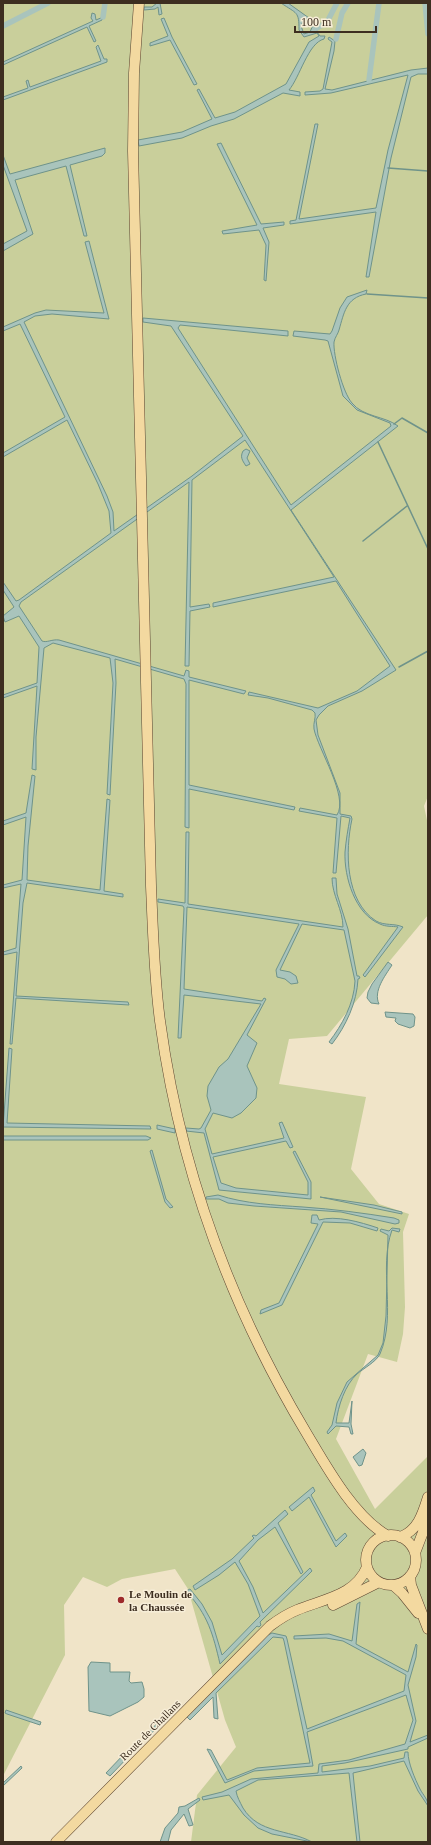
<svg xmlns="http://www.w3.org/2000/svg" width="431" height="1845" font-family="'Times New Roman',serif">
  <style>
    .green { fill: #c9cf9b }
    .water { fill: #a9c4bc; stroke: #6f938a; fill-rule: evenodd }
    .lines { fill: none; stroke-linecap: round; stroke-linejoin: round }
    .stream { stroke: #6f938a; stroke-width: 1.5 }
    .canal { stroke: #a9c4bc; stroke-width: 5.5 }
    .major-casing { stroke: #5b4430; stroke-width: 11 }
    .major { stroke: #f3d9a0; stroke-width: 10 }
    .poi-dot { fill: #9e2a2b; stroke: #f7eed8; stroke-width: 1.5 }
    .labels { text-anchor: middle; stroke-width: 3; stroke-linejoin: round; paint-order: stroke }
    .poi-label { font-size: 11px; font-weight: bold; fill: #3d2e20; stroke: #f7eed8; text-anchor: start }
    .street-label { font-size: 11px; fill: #3d2e20; stroke: #f7eed8 }
  </style>
  <rect width="100%" height="100%" fill="#f0e4c8"/>
  <path class="green" d="M3,3H428V796L424,806L428,825V915L327,1036L289,1039L279,1084L366,1097L351,1169L379,1204L409,1214L403,1232L405,1307L403,1334L397,1362L368,1354L336,1439L375,1509L428,1456V1842H191L197,1795L236,1747L225,1720L188,1589L175,1569L122,1579L107,1587L83,1577L64,1605L65,1655L3,1776Z"/>
  <path class="water" d="M157,3H160L162,14L159,15L158,7L155,9L144,10V7H152Z
    M281,3H288L316,23L317,32L320,36H325L324,39C308,43 300,77 289,90L300,92V96L283,93L234,119L211,126L182,138L139,146L138,140L182,132L212,119L197,90L199,89L215,118L235,112L286,84L309,42L319,36L317,33L304,37L299,30C299,11 297,14 281,3ZM304,19L313,25L310,32L304,34L301,26Z
    M92,13L95,14L96,20L103,17L102,20L89,26L96,41L94,42L87,27L3,65V62L93,21L91,18Z
    M164,18L172,37L197,84L194,85L170,40L150,46V43L168,36L161,19Z
    M329,37L335,41L334,51L325,89L332,90L411,70L428,68V74H418L411,77L391,158L369,277H366L376,212L290,224V221L296,220L315,124H318L299,219L376,208L388,150L408,75L331,93L305,95V92L320,91L323,89L332,42L328,39Z
    M98,45L104,59H107V62L3,100V97L28,88L26,81L28,80L30,87L101,61L96,47Z
    M221,143L261,224L284,222V225L263,228L269,242L266,281L264,280L266,245L259,230L223,234L222,231L257,225L217,144Z
    M105,148V153L102,156L70,165L87,236H84L66,166L15,180L33,234L3,251V244L27,231L3,165V155L10,174Z
    M89,241L109,319L52,314L35,316L24,322L107,496L113,512L114,531L192,476L243,436L171,326L143,322V318L288,331V336L180,325L178,328L291,505L391,426L390,423L357,410L343,396L328,341L325,340L293,336L294,331L330,334L332,331L340,308L347,297L367,290L366,294C346,298 344,313 339,330C338,334 335,337 334,342C333,355 343,393 352,403C363,417 385,416 398,426L291,510L396,670L362,691L328,706L319,715L316,720L318,735L340,793V814L351,816L352,819C345,851 345,901 376,921C385,926 394,923 403,927L365,977L363,975L366,971L398,927C392,926 386,927 380,924C355,914 344,877 345,852C346,840 348,829 350,818L341,816L336,873H333L337,818L299,811L300,808L337,815C349,797 318,749 314,729C313,723 316,718 315,713L312,710L268,698L248,695L249,692L318,708L357,691L390,666L336,581L213,607V603L334,577L245,440L192,480L190,607L209,604L210,607L190,611L189,666H185L189,482L21,602L19,606L42,641C47,643 52,639 59,640L184,676L186,670L189,671V677L246,691L244,694L189,680V785L295,807L294,810L189,789V828L185,827L186,684L184,679L115,659L116,683L110,795L107,794L113,683L110,658L53,643L44,648L36,737V770L32,769L37,686L3,698V695L37,683L39,647L19,616L5,622L3,616L14,607L3,590V582L16,601L19,600L111,533L109,511L98,484L67,420L3,457V453L65,417L20,324L3,331V327L35,313L46,310L104,313L85,242Z
    M246,449L250,451L247,458L250,464L246,466C242,460 240,457 243,451Z
    M32,775L35,776L28,846L27,880L100,890L107,799L110,800L104,891L123,894V897L27,883L23,903L16,996L128,1002L129,1005L16,998L12,1044H10L17,952L3,955V952L16,948L21,884L3,888V885L22,880L26,817L3,825V821L26,813Z
    M186,832H189L188,904L343,927C343,910 332,895 332,878H336L337,894L348,929L357,976H359L360,978L358,979C357,1002 346,1026 332,1044L329,1042C342,1025 354,1004 355,981L344,930L302,924L280,970L290,972L296,976L298,983L291,984L285,979L277,977L276,970L299,924L187,907L184,989L262,1001L264,998L266,999L247,1035L257,1043L247,1066L257,1088L256,1098L241,1113L232,1118L213,1113L205,1129L212,1154L284,1138L279,1123L282,1122L293,1147L290,1148L286,1141L213,1157L221,1183L236,1188L308,1195V1182L293,1152L295,1151L311,1182V1199L219,1190L204,1133L186,1131V1128L199,1129L201,1128L211,1110L207,1096L208,1086L219,1067L228,1059L261,1004L184,995L181,1038H178L184,908L183,906L158,902V899L185,903Z
    M388,962L392,965C385,976 373,991 379,1004L371,1003L367,998L368,992L372,984Z
    M385,1012L413,1014L415,1017L414,1026L410,1028L398,1024L395,1021L396,1018L386,1017Z
    M9,1048L12,1049L7,1123L150,1126L151,1129L3,1127Z
    M157,1125L175,1129V1133L157,1129Z
    M3,1136H146L151,1138L148,1140H3Z
    M152,1150L166,1199L173,1207L170,1208L165,1202L150,1151Z
    M218,1195C246,1204 274,1205 303,1207C333,1209 363,1213 394,1218L399,1220V1223L395,1224L341,1212L254,1206L228,1203L219,1199H206V1197Z
    M320,1197L374,1205L402,1212V1214Z
    M312,1215H317L319,1220C336,1215 360,1222 378,1228L377,1231L350,1223L323,1222L282,1305L260,1314L261,1310L279,1303L318,1224L311,1223Z
    M392,1228L400,1229L399,1232L392,1230C378,1269 397,1314 380,1354C376,1362 364,1368 357,1374C345,1385 338,1406 336,1423H349L352,1401L351,1424L353,1434H351L349,1427L336,1426L328,1434L327,1432L332,1425L337,1403L347,1382L378,1355L383,1343L386,1316L388,1235L380,1231L381,1229L389,1231Z
    M363,1449L366,1453L362,1465L359,1466L353,1457Z
    M313,1487L315,1491L311,1495L336,1541L345,1533L347,1536L336,1547L309,1497L292,1511L289,1507Z
    M285,1510L288,1514L278,1523L303,1572L301,1574L275,1527L258,1540L239,1561L253,1587L263,1613L310,1568L312,1571L260,1622L261,1625L259,1627L257,1626L220,1664C213,1634 208,1615 186,1591L190,1589L202,1604L212,1622L222,1655L260,1616L248,1584L235,1562L219,1575L195,1590L193,1586L232,1559L254,1538L252,1536L254,1535L256,1536Z
    M360,1602L356,1644L408,1672L416,1644L417,1645L416,1657L408,1685L416,1721L410,1742L428,1735V1738L408,1747V1749L345,1763L322,1766V1772L370,1766L404,1758L405,1752H408C408,1763 415,1779 420,1789C423,1795 428,1799 428,1806L418,1791L404,1761L353,1773L360,1842H357L349,1773L258,1780L236,1791C237,1797 240,1802 243,1808C259,1834 288,1829 312,1842L272,1834L258,1828L244,1815L229,1795L203,1800L202,1797L222,1792L251,1779L318,1773L319,1764L349,1760L405,1744L413,1720L406,1695L307,1732L313,1766L254,1771L225,1783L207,1749L211,1750L227,1780L257,1768L310,1763L284,1641L283,1638L273,1637L216,1693L218,1719L214,1718L213,1697L190,1720L186,1716L268,1635L272,1633L286,1636L287,1639L307,1729L404,1691L406,1675L343,1641L326,1638L294,1639V1636L329,1634L352,1641L357,1604Z
    M91,1662L110,1663V1672H130L129,1681L131,1683L142,1682L144,1689V1697L138,1702L110,1716L89,1711L88,1667Z
    M6,1710L41,1722L40,1725L7,1714L5,1713Z
    M170,1710L172,1712L145,1740L143,1738Z
    M126,1752L131,1754L110,1776L106,1773Z
    M21,1766L22,1768L3,1786V1783Z
    M199,1798L200,1800L188,1809L193,1825L189,1826L184,1814L171,1830L168,1842H160L165,1828L178,1813L179,1807L185,1806Z"/>
  <g class="lines">
    <path class="stream" d="M388,168L428,171
      M367,294L428,298
      M394,424L402,418L428,433
      M378,442L428,549
      M363,541L407,506
      M399,667L428,651"/>
    <path class="canal" d="M425,3L428,34
      M103,17L105,3
      M3,26L48,3
      M317,28L327,22L337,3
      M336,39L342,13L348,3
      M369,80L379,3"/>
    <defs>
      <path id="major" d="M139,3L134,73L133,151L151,886C153,931 154,976 160,1021C180,1169 230,1306 307,1434C326,1466 354,1517 388,1536
        M366 1560a25 25 0 1 1 50 0a25 25 0 1 1-50 0Z
        M400,1537C418,1531 423,1513 428,1497
        M415,1553L428,1519
        M410,1576L411,1585L428,1629
        M393,1585L402,1593L418,1613
        M333,1605L379,1582
        M56,1842L270,1626C278,1620 287,1614 297,1610C323,1599 355,1596 367,1567"/>
    </defs>
    <use href="#major" class="major-casing"/>
    <use href="#major" class="major"/>
  </g>
  <circle class="poi-dot" cx="121" cy="1600" r="4"/>
  <g class="labels">
    <g class="poi-label">
      <text x="129" y="1598">Le Moulin de<tspan x="129" dy="13">la Chaussée</tspan></text>
    </g>
    <g class="street-label">
      <text transform="translate(150 1730) rotate(-45)" y="4">Route de Challans</text>
    </g>
  </g>
  <rect width="431" height="1845" fill="none" stroke="#3d2e20" stroke-width="8"/>
  <path d="M295 26v6h81v-6" fill="none" stroke="#3d2e20" stroke-width="2"/>
  <text x="301" y="26" font-size="12" fill="#3d2e20" stroke="#f7eed8" stroke-width="3" paint-order="stroke">100 m</text>
</svg>
